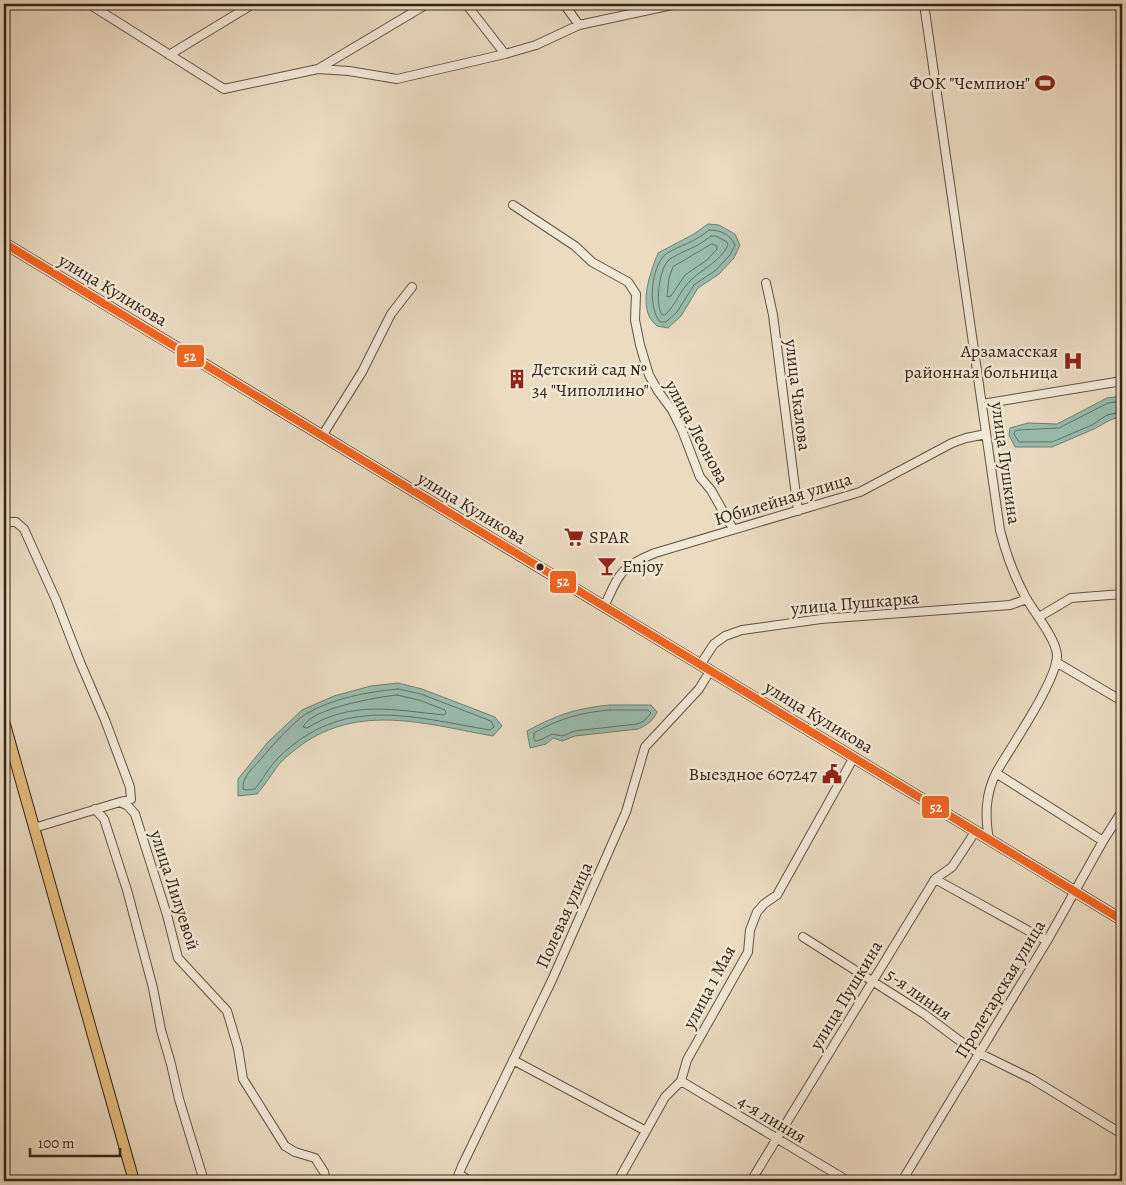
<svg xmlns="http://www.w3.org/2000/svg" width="1126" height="1185" font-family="Alegreya,serif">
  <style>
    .water { fill: #99bcad; stroke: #707f71 }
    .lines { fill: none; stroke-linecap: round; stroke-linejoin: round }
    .shore { stroke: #667062; stroke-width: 1 }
    .minor-casing { stroke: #605242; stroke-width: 10 }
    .major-casing { stroke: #322417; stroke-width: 12 }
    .minor { stroke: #f2e8d7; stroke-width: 8 }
    .major { stroke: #e6be80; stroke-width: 10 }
    .bus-1-casing { stroke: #f2e8d7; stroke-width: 11 }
    .bus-1 { stroke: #f26522; stroke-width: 8 }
    .bus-dot { fill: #322417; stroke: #f2e8d7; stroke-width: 2 }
    .labels { text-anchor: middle; stroke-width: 5; stroke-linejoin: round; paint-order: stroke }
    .poi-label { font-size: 18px; fill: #322417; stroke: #f2e8d7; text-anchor: end }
    .street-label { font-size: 18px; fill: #322417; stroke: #f2e8d7 }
    .line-badge { stroke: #f2e8d7; stroke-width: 2 }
    .badge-label { font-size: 14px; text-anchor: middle; font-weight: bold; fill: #fff }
  </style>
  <rect width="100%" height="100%" fill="#ebdbc1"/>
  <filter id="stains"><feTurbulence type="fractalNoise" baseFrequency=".004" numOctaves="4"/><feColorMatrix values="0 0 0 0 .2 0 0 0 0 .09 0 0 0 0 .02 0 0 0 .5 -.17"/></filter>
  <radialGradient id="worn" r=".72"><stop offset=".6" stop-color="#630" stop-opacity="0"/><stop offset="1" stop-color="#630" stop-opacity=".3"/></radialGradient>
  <path class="water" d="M708,224L719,225L735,234L740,245L734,258L719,274L698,288L681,316L668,328L657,326C654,323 651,320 649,316C641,297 651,271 658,253L694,234Z
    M1122,396V416L1110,420L1094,429L1052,447H1015L1009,435L1010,428L1028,423L1057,424L1107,398Z
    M398,683L422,689L495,717L502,726L493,736C430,725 366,704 307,741C298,747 288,755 280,763C272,773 266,784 257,794L238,796V779L268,742L302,710L334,696L371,686Z
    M610,705H651L657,712C653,721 647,725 638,729L575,736L562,741L553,738L546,744L530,748L527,731C556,715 577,708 610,705Z"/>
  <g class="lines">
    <path class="shore" d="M709,230C720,230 730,234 735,245L730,255L716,270L694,285L677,312L666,322H660C648,307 651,273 662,258C666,251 688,244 696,239C701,236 705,233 709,230Z
      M711,236H716L727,242L728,245C720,262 703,268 691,280C680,290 676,305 665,315H662C655,305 659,272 667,262C671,256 691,249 698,245C703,242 707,239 711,236Z
      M712,244L717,246V249L707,260L685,275L671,296L667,297L669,278L673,267Z
      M1122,401L1108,403L1059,428L1019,430L1015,431L1014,434L1019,442H1052L1092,425L1107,415L1122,412
      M398,689L421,694L491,721L494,727L490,730C411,717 343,694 278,758C269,767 263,779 255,789L246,790L243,789C242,777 252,769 260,760C271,747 292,723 306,714C333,698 367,692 398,689Z
      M397,695L419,700L445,710L446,713L444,715C394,710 352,700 307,728L303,727C311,708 378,697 397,695Z
      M610,710H648L651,713L644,721L637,724L575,731L562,736L552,734L543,739L536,741L534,740V733C558,719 582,712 610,710Z"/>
    <defs>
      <path id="minor" d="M89,4L224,89L318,69L427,4
        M466,4L505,54
        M564,4L579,25
        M924,4L1000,530C1006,554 1014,576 1026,598C1034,612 1056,639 1057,655C1058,679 1010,748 996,773C985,795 985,816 989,840
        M169,55L253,4
        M318,69L349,71L397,79L505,54L536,45L579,25L677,4
        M513,205L575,246L592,262L628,282L636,294L635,320L640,345L649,375L658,391L672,410L682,430L700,477L711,490L733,529
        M766,283L773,315L798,511
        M982,404L1122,381
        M322,436L362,372L391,314L412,287
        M4,522H16L24,529L56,600L80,662L105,720L130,787L131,799L120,802
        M604,607C619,574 620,567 655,553L860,492L952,443L966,438L986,434
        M1039,617L1071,598L1122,594
        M1056,662L1122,701
        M700,665L714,644L725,636L742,630L821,619L1010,605L1027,599
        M996,773L1103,841
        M95,809L104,819L127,890L153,988L161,1030L171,1064L179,1099L204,1181
        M34,828L120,802L128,806L135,814L167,915L178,958L227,1011L238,1048L243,1079L285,1146L295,1152L315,1158L324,1172L326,1181
        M935,879L1047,941
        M803,937L924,1014L960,1041L979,1053L1032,1079L1122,1134
        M513,1060L646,1131
        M681,1081L848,1181
        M459,1174L470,1181
        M456,1181L462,1166L552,980L626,812L645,747L699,689L710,671
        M618,1181L665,1097L681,1081L687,1060L748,952L750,930L757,912L764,904L777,895L854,757
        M751,1181L935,879L952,867L975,832
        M902,1181L1047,941L1103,841L1122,811
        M1116,1181L1122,1171"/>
      <path id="major" d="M4,243L1122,920
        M4,721L134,1181"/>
    </defs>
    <use href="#minor" class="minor-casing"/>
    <use href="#major" class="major-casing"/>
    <use href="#minor" class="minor"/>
    <use href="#major" class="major"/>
    <defs>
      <path id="bus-1" d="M4,243L1122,920"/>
    </defs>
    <use href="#bus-1" class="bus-1-casing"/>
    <use href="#bus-1" class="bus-1"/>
  </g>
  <defs>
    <symbol id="stadium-bare" viewBox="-9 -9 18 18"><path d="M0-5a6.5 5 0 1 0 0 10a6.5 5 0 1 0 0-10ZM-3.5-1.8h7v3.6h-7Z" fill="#8f2418" stroke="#f2e8d7" stroke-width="2.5" paint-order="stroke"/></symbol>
    <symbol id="hospital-bare" viewBox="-9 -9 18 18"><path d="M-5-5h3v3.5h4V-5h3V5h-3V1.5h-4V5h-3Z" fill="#8f2418" stroke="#f2e8d7" stroke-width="2.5" paint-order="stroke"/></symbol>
    <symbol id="building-bare" viewBox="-9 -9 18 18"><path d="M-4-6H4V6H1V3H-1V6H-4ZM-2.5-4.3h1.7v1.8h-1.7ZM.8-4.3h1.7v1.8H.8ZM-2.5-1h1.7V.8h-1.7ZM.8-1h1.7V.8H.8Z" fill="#8f2418" stroke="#f2e8d7" stroke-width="2.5" paint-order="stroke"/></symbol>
    <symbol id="supermarket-bare" viewBox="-9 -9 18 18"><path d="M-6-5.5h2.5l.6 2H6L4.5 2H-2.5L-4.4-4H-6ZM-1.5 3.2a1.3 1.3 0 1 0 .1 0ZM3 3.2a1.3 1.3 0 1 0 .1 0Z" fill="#8f2418" stroke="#f2e8d7" stroke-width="2.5" paint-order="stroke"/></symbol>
    <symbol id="bar-bare" viewBox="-9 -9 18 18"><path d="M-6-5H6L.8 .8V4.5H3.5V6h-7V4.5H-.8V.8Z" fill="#8f2418" stroke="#f2e8d7" stroke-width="2.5" paint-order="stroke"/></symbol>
    <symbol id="civic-bare" viewBox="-9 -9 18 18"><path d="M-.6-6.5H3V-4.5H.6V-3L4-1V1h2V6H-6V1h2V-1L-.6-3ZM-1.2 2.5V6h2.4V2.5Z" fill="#8f2418" stroke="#f2e8d7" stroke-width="2.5" paint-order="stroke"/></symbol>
  </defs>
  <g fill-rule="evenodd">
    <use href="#stadium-bare" x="1031" y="69" width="28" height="28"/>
    <use href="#hospital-bare" x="1059" y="347" width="28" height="28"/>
    <use href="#building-bare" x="503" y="365" width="28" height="28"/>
    <use href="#supermarket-bare" x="560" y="523" width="28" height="28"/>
    <use href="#bar-bare" x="593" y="552" width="28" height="28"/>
    <use href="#civic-bare" x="818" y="760" width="28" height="28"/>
  </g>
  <circle class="bus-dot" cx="540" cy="567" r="4.5"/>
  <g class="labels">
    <g class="poi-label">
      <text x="1030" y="89">ФОК "Чемпион"</text>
      <text x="1058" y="357">Арзамасская<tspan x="1058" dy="21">районная больница</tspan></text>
      <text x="532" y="375" text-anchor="start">Детский сад №<tspan x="532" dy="21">34 "Чиполлино"</tspan></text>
      <text x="589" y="543" text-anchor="start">SPAR</text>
      <text x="622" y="572" text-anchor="start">Enjoy</text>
      <text x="817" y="780">Выездное 607247</text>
    </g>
    <g class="street-label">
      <text transform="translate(113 290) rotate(31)" y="6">улица Куликова</text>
      <text transform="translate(798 395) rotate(83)" y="6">улица Чкалова</text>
      <text transform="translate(697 432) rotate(62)" y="6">улица Леонова</text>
      <text transform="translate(1006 463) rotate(82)" y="6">улица Пушкина</text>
      <text transform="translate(783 499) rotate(-17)" y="6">Юбилейная улица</text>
      <text transform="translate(472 508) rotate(31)" y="6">улица Куликова</text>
      <text transform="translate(855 603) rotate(-5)" y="6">улица Пушкарка</text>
      <text transform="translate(819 717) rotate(31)" y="6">улица Куликова</text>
      <text transform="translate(175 890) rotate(72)" y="6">улица Лилуевой</text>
      <text transform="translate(564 915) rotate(-66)" y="6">Полевая улица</text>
      <text transform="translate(709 987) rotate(-62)" y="6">улица 1 Мая</text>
      <text transform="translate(1000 989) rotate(-59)" y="6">Пролетарская улица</text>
      <text transform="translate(919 994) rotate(35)" y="6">5-я линия</text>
      <text transform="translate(846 995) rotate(-59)" y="6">улица Пушкина</text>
      <text transform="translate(772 1119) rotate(31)" y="6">4-я линия</text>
    </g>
  </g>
  <g class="line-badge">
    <rect x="176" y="344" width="29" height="24" rx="5" fill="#f26522"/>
    <rect x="549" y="570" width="28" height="24" rx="5" fill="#f26522"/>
    <rect x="921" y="795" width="29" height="24" rx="5" fill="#f26522"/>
  </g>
  <g class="badge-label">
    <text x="190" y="361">52</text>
    <text x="563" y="586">52</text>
    <text x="936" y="812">52</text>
  </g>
  <rect width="1126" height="1185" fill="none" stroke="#ebdbc1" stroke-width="20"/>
  <rect x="5" y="5" width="1116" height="1175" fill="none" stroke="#322417" stroke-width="2.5"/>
  <rect x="10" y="10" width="1106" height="1165" fill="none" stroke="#322417"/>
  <path d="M30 1148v8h90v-8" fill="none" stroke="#322417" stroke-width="2.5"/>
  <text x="38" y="1148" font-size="15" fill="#322417" stroke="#f2e8d7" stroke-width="4" paint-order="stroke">100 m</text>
  <rect width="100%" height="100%" filter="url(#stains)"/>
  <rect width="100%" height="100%" fill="url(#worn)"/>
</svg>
